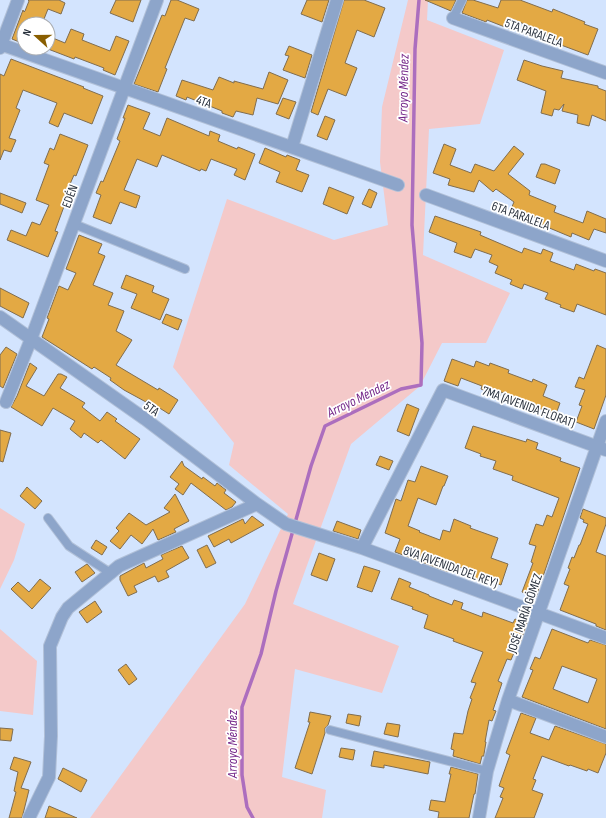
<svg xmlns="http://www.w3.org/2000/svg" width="606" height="818" font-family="'Sofia Sans Condensed',sans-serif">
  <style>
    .green { fill: #f4c9c9 }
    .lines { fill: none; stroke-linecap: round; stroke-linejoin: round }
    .stream { stroke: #ac6ebe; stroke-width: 3.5 }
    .building { fill: #e3a944; stroke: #806d4f; fill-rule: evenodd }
    .lane-casing { stroke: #b1c0d8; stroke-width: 10 }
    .street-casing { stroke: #b1c0d8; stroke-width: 14 }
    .lane { stroke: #8da5ca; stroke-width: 8 }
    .street { stroke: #8da5ca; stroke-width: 12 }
    .labels { text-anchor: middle; stroke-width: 3.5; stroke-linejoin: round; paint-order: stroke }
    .street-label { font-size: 13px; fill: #2a323e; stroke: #fff }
    .water-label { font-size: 14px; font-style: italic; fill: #75288a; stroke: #fff }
  </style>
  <rect width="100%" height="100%" fill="#d3e4fe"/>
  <path class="green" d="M408,0H428L427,20L504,50L480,124L429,129L423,255L510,293L486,343H442L420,386L351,444L293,604L399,646L382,693L295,669L282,777L326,790L322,818H90L245,604L288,514L229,465L234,443L173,367L227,199L334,240L388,225L380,162L382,107Z
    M0,508L25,524L14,560L0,589Z
    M0,629L37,661L33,715L0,711Z"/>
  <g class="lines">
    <path class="stream" d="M253,818L247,807L242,775V707L261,654L276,591L311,466L325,426L401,389L421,385L422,343L412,225L415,49L419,0"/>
  </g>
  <path class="building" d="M28,0H59L65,3L61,14L48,9L42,24H24V44L12,39L23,10L24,12L25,11L29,1Z
    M116,0H141L133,22L110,13Z
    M171,0H177L199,9L194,21L185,18L165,68L167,69L158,92L134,84L162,15L165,16Z
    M307,0H329L322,22L301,14Z
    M344,0H364L385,8L374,37L357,30L345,63L357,68L346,96L328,89L318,115L311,112Z
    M425,0H456L451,11Z
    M467,0H473L498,8L501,0H520L552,12L553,9L585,22L584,24L598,29L588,55L561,45L562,42L534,31L535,28L514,20L510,29L487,20L486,22L462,13Z
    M71,29L84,34L82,40L110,51L116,36L129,41L115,75L103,70L104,68L75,57L74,59L48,49V36L65,43Z
    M289,46L312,55L305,78L283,70L289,56L285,55Z
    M11,59L84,87L83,88L103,96L92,124L64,113L58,127L49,123L57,103L23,90L16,108L20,110L9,138L16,140L11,152L4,150L0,160V74L4,76Z
    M524,60L542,66L563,71L561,78L598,86V88L606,91V121L592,115L589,126L577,123L578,115L562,111L564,104L559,110L554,109L552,116L541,113L546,91L517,80Z
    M269,72L288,80L278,104L257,98L253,115L236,111L233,117L222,113V111L187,97L186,100L176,96L182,80L213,90L219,77L234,83V81L263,89Z
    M283,98L296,102L289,119L276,114Z
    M128,105L150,113L143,129L160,136L167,118L209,136L210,131L220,135L218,141L237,149L238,147L255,154L245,180L234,175L237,169L211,159L206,171L201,169L200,171L162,155L157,167L137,159L124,190L140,196L136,208L120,202L111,224L93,217L101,195L96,193L101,181L103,182L120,141L117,139L125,118H123Z
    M325,116L335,120L327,140L317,136Z
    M60,134L88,145L76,176L74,175L63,200L66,201L55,231L58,232L48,257L7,240L11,230L26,236L32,222L40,225L49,205L36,200L49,165L44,163L50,148L54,150Z
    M444,144L456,149L450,165L471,173L475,164L494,171L514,146L524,154L508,174L530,191L529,195L556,206L554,212L583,223L587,211L606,219V233L594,229L589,240L572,233L571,237L535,222L537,218L511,209L514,202L496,189L493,192L479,180L474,192L448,185L450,179L433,173Z
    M265,148L286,157L287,155L300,160L296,170L309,175L302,192L276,182L280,172L259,163Z
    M541,164H545L560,170L555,184L536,177Z
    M329,187L354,197L347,214L323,204Z
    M369,189L377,193L371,208L362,204Z
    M0,193L26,203L22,213L0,204Z
    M435,216L481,232L480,235L522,253L524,248L541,254L543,249L553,253L550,261L574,270L576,264L594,271L595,269L606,273V315L577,304L574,312L560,307L561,305L545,299L548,293L524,284L522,289L510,284L512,280L495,273L498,266L489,262L492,255L475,249L471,258L454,252L457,243L429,232Z
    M79,235L102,244L98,253L105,256L93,285L113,293L108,305L124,311L116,331L132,340L116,365L158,390L159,388L178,400L169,414L147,400L146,402L124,390L110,380L111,378L94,367L92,369L42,337L49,319L47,318L59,286L68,290L76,273L66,269Z
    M126,275L154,286L152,292L169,299L160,320L131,308L137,294L121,288Z
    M0,288L29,303L23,318L0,306Z
    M166,314L182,320L178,330L162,323Z
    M597,345L606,349V395L594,429L576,422L582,406L579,405L585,390L575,387L579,377L584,379Z
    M6,347L17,354L3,388L0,386V355Z
    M452,359L474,367L476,361L489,366L490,363L509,370L508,373L532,382L533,379L547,385L543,396L560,403L556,414L538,408V410L524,405L525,401L501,392L500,396L481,389L482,386L461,378L458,386L444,381Z
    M30,363L37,368L26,386L44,396L58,374H61L67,377L60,388L85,403L82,407L100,421L107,412L117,419L115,421L140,439L125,459L101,440L98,443L84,433L81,438L70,429L75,421L53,408L42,426L11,407L17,396Z
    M407,404L419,409L409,436L397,431Z
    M473,426L526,442L527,439L538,443L536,449L561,458L560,461L580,468L536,597L522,592L533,563L531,562L536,546L529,544L536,524L543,526L547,515L552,517L559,498L512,480L513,476L493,469L496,461L480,456L481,454L465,448Z
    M0,430L11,433L3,462L0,461Z
    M380,456L393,461L389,470L376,465Z
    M182,461L184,466L202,479L203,477L215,486L217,483L226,490L224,493L236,502L232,507L226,510L191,483L183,495L175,489L179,484L170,477Z
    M421,466L448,476L444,486H443L436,505L418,498L408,526L420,531L419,532L440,540L443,530L450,532L454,519L471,526L470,528L498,538L491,558L508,564L501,585L483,578L482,581L471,577L473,572L451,564L448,572L395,552L400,539L385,533L396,499L401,501L408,480L415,482Z
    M27,487L42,501L35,509L20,496Z
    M175,494L189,521L174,529L176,532L158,540L153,529L142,544L131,535L120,549L110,541L119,531L116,528L129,513L146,525L170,512L164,508Z
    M583,509L606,518V524L596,552L606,556V630L596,626V624L560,610L569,586L564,584L570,569L568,568L572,557L574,558L579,545H580L588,524L583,522L584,520L580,518Z
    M252,516L264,525L231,543L229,539L214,547L208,536L243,519L245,524Z
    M337,521L361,530L358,539L333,531Z
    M96,540L107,547L102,555L91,548Z
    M207,545L216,563L206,568L197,550Z
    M182,546L189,558L166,571L169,577L158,582L155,576L134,586L137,592L128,596L120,580V576L144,563L146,568L163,559L161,555Z
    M319,553L335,559L327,581L311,575Z
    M87,564L95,573L82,582L75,572Z
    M364,566L380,571L372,592L357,587Z
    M399,578L411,583L409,587L429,595V596L452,605L454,600L463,603L461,609L482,617L483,612L513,623L515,619L527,623L520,644L518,643L511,660L507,659L498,681L502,683L493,710L496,711L492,721L489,720L485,742H486L484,754V756H482L480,764L453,756L454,750L451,749L454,733L463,734L468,711L472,699L470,698L476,683L471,682L483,652L453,641L454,639L424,628L428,615L412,609L413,607L391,599Z
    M40,579L51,588L32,609L11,589L18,582L29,592Z
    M95,601L102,612L87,623L79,612Z
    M552,629L588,643L590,640L606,645V729L522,697L533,670L530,669L535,657L540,659ZM562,666L597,679L588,703L553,689Z
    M126,664L137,679L129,685L118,670Z
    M310,712L331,716L328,725L325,728V733L312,774L295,768L310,722H308Z
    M521,713L536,718L530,733L549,740L555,726L606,744V753L598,773L588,769L587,771L570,765L569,766L542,756L533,779L536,780L532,790L543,794L534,818H495L503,798L500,797L504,788L499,786L510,755L506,753Z
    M348,714L361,716L359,726L346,723Z
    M387,723L400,725L398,737L384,734Z
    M0,728L13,729L11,741L0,740Z
    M341,748L355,750L353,760L339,757Z
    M374,751L430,762L428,774L384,765V768L371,766Z
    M14,757L31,762L21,788L29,790L22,818H9L16,792L14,791L18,772L10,769Z
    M451,767L478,774L475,794H474L469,818H438L439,812L429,810L431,800L445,802L451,774H449Z
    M63,768L87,780L81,792L58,779Z
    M49,806L77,818H45Z"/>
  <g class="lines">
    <defs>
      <path id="lane" d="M453,18L462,0
        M74,224L185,269
        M48,518L69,546L112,574
        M330,730L487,771"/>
      <path id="street" d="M453,18L606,73
        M0,44L398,185
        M0,48L18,0
        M292,147L337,0
        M426,195L606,261
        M0,317L145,419L257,504L286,524L362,548L606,638
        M6,402L31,339L157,0
        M362,548L443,390L606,450
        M508,700L606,737
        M29,818L49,777L51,736L50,646L62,617L68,608L119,566L257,504
        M479,818L487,771L508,700L606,421"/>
    </defs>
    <use href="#lane" class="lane-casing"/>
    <use href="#street" class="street-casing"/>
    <use href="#lane" class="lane"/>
    <use href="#street" class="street"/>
  </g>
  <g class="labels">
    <g class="street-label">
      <text transform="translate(534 32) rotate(20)" y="5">5TA PARALELA</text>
      <text transform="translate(204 101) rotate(20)" y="5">4TA</text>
      <text transform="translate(69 196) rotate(-70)" y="5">EDÉN</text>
      <text transform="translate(521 215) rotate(20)" y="5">6TA PARALELA</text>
      <text transform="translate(529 406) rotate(20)" y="5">7MA (AVENIDA FLORAT)</text>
      <text transform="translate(152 408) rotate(36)" y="5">5TA</text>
      <text transform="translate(451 566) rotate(20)" y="5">8VA (AVENIDA DEL REY)</text>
      <text transform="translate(524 613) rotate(-71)" y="5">JOSÉ MARÍA GÓMEZ</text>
    </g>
    <g class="water-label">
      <text transform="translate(403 88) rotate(-89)" y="5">Arroyo Méndez</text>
      <text transform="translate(358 398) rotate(-26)" y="5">Arroyo Méndez</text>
      <text transform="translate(232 744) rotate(-90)" y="5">Arroyo Méndez</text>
    </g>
  </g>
  <g transform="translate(36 36) rotate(291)"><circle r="19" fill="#ffffff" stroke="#aaadb2"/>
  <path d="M0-3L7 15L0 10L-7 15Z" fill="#895e00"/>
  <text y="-6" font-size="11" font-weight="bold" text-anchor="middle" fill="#2a323e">N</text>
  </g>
</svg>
